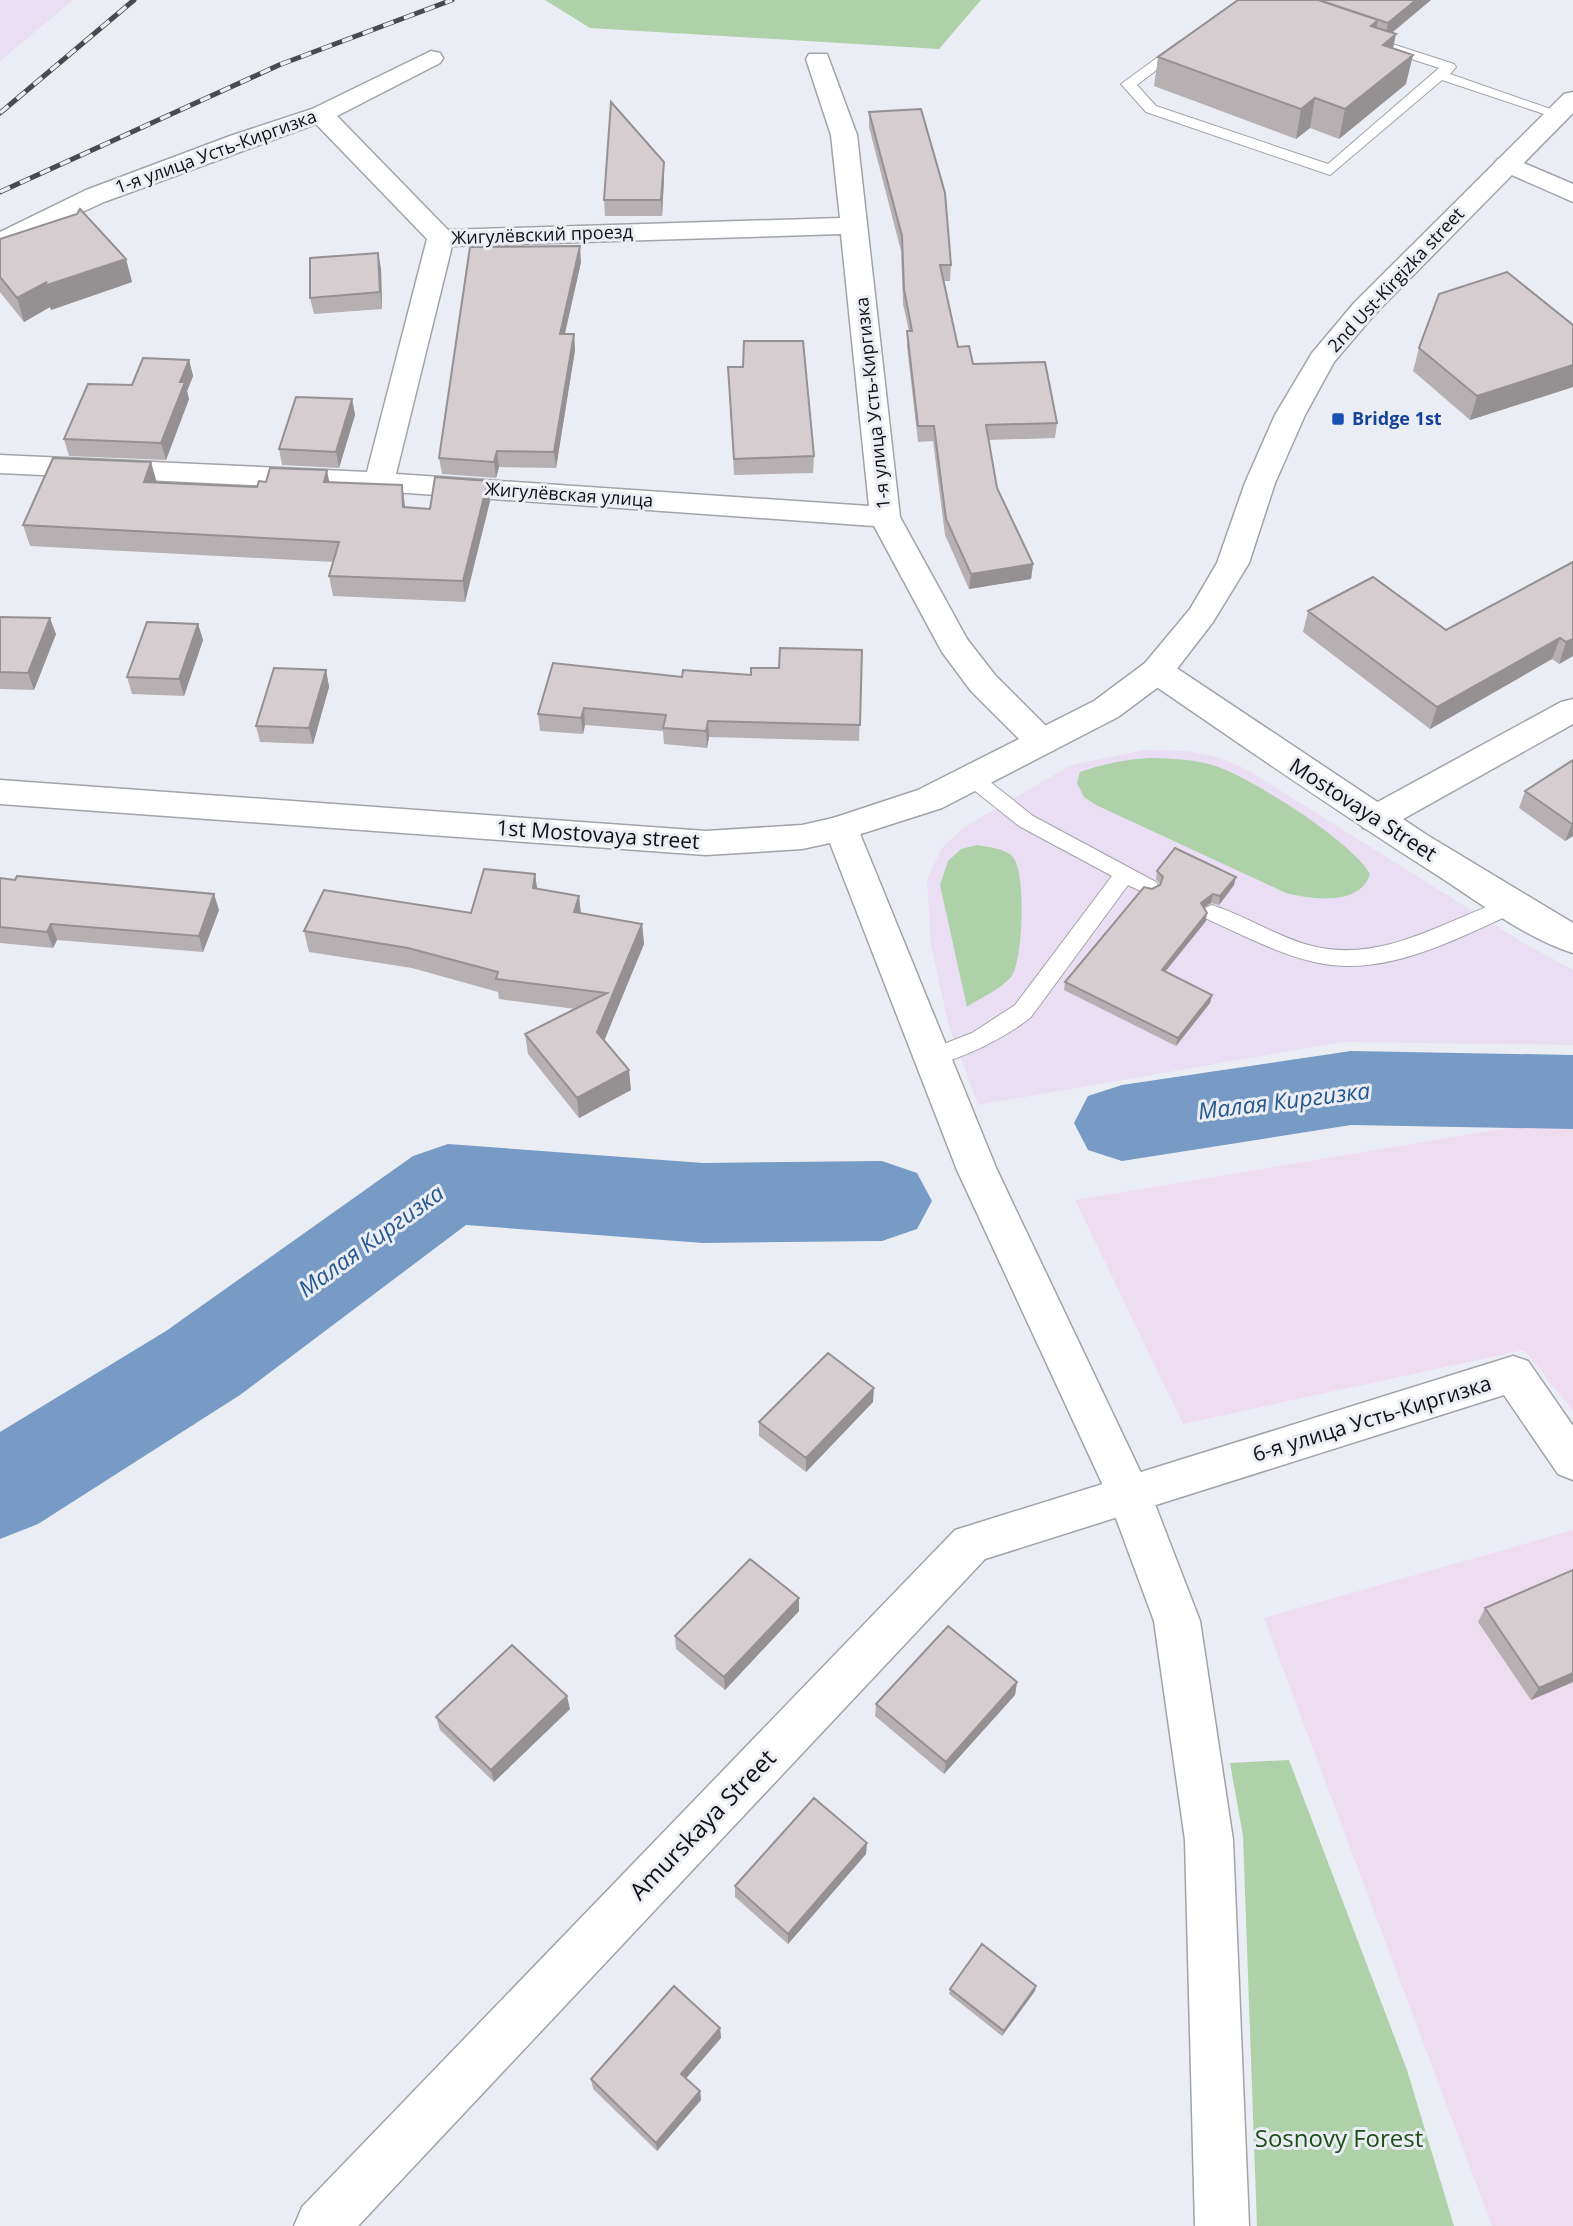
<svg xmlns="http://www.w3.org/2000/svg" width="1573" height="2226" font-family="'Open Sans',sans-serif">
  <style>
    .commercial { fill: #e9def3 }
    .industrial { fill: #eeddef }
    .green { fill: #aed1a9 }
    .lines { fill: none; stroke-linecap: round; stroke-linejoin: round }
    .river { fill: #779bc5; fill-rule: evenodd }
    .service-casing { stroke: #a1a3a9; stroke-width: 2 }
    .minor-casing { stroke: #a1a3a9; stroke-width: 3 }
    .tertiary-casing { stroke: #a1a3a9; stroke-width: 3 }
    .secondary-casing { stroke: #a1a3a9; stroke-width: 3 }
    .primary-casing { stroke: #a1a3a9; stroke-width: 3 }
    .service { fill: #fff; fill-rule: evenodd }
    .minor { fill: #fff; fill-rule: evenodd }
    .tertiary { fill: #fff; fill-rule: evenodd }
    .secondary { fill: #fff; fill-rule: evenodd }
    .primary { fill: #fff; fill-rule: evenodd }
    .rail-casing { stroke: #494a4e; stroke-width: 5 }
    .rail { stroke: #ebedf4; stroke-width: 3.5; stroke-dasharray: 11; stroke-linecap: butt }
    .wall { fill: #b7b0b3 }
    .shaded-wall { fill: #959092 }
    .building { fill: #d5cdd0; stroke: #959092; stroke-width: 2 }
    .transit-dot { fill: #1a4fb4; stroke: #ebedf4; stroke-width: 2.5 }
    .labels { text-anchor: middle; stroke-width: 6; stroke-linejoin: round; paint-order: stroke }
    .far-street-label { font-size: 18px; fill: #111114; stroke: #ebedf4 }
    .far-transit-label { font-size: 18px; font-weight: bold; fill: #164399; stroke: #ebedf4; text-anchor: start }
    .street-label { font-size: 21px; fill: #111114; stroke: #ebedf4 }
    .water-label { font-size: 23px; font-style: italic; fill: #25588e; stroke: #ebedf4 }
    .near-street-label { font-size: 24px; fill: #111114; stroke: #ebedf4 }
    .near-park-label { font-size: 24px; fill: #1b5016; stroke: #ebedf4 }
  </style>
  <rect width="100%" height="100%" fill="#ebedf4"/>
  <path class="commercial" d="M0,0H73L0,61Z
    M1144,750L1187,751L1218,757L1246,769L1522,942L1573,970V1045L1343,1042L978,1105L948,1023L931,945L927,880L941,849L963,828L1071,765Z"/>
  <path class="industrial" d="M1573,1117V1411L1524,1350L1183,1424L1075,1200Z
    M1573,1530V2226H1492L1264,1618Z"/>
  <path class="green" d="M545,0H981L939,49L590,28Z
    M1151,758C1174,759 1198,759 1221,768C1257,782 1351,841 1370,874C1360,907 1311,899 1286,893L1096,805L1084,797L1077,783L1080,772C1104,764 1125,759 1151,758Z
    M977,845C988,847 1003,848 1012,856C1027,870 1023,962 1011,977C1001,989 980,998 967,1007L940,885L948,861L961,849Z
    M1289,1760L1407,2070L1454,2226H1257L1243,1836L1230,1763Z"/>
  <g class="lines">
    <path class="river" d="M1351,1051L1573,1055V1129L1351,1125L1122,1161L1088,1150L1074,1123L1088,1096L1122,1085Z
      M448,1144L703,1163L882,1161L917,1173L932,1201L917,1229L882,1241L703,1243L466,1225L240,1395L38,1524L0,1539V1432L166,1331L413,1156Z"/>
    <defs>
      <path id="service" d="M1180,41L1185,42V48L1137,85L1156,106L1328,164L1439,68L1378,48V42L1383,41L1454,64L1456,67L1450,74L1565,114L1558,118L1553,117L1442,80L1330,175L1146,112L1121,84Z
        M972,771L979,773L1033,816L1156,882L1159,887L1156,892L1149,895L1128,885L1031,1017C1001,1041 967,1055 931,1067L923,1064L920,1058L923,1052L972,1033L1015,1005L1112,876L1019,826L965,783L962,778Z
        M1512,898L1519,901L1523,906L1519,911C1456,938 1386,979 1314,962C1276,953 1241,934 1205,918L1201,913L1205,908L1212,905C1246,916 1277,937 1312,946C1385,964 1445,919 1512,898Z"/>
      <path id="minor" d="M431,51L440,53L443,58L440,63L337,116L448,230L840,218L831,135L806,59L809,54H827L857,135L900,517L967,639L995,675L1054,734L1059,742L1054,750L1042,754L1030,750L971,691L942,652L874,526L379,491L0,473V455L367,472L427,239L316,124L104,202L0,250V232L86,190L230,136L312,109ZM841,234L869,506L396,474L452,246Z
        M1507,156L1573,184V202L1498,169L1494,164L1498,159Z
        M1573,699V724L1387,828L1375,831L1363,828L1358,819L1363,810L1561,702Z
        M1513,1356L1528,1361L1573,1426V1480L1558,1474L1504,1395L985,1559L358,2226H294L302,2207L955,1530Z"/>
      <path id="tertiary" d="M1157,660L1169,663L1427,835L1573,923V953C1530,940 1481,904 1443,879C1342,815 1244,747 1145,679L1141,671L1145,663Z"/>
      <path id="secondary" d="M1573,92V113L1374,315L1334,362L1305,415L1275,483L1249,563L1213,622L1169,679L1118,717L942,808L842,840L830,837L825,828L830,819L918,790L1094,701L1145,663L1190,609L1217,563L1245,483L1275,415L1312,353L1354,303L1564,94Z"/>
      <path id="primary" d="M0,780L706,831L802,825L842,816L854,819L997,1170L1151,1494L1200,1621L1233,1840L1249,2226H1195L1185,1840L1154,1621L1107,1494L957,1170L830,843L802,849L706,855L0,804Z"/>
    </defs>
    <use href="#service" class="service-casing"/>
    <use href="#minor" class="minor-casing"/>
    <use href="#tertiary" class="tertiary-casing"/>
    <use href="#secondary" class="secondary-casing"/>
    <use href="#primary" class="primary-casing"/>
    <use href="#service" class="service"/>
    <use href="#minor" class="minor"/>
    <use href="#tertiary" class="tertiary"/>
    <use href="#secondary" class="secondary"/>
    <use href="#primary" class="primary"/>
    <defs>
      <path id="rail" d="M0,113L134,0
        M0,192L279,65L452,0"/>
    </defs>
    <use href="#rail" class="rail-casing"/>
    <use href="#rail" class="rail"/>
  </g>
  <path class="wall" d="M1431,0L1392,33L1393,48L1406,84L1339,139L1310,128L1296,139L1154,86L1158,57Z
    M869,112L951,265L950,281H944L958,347L973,364L1057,423L1055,438L988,440L997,488L1033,564L1031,579L969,589L945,535L933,441L918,442L907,346V331H909L903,304L901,251L869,127Z
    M664,178L662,216H605L604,200Z
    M77,214L126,259L132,282L51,310L50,307L24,322L0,292V239Z
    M378,253L381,269L382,309L314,314L310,298Z
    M581,262L565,334H574L575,350L556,468L499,467L496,478L442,474L439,458Z
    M1573,325V387L1470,420L1413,371L1419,348Z
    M189,360L193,376L187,391L189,399L166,460L69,456L64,439L132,385Z
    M728,367L814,456L813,473L734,475Z
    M352,399L355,415L339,468L282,465L279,449Z
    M330,482L406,507L430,509L490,501L465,602L333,596L329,576L333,562L30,546L23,525L157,483L257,487Z
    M1573,562V656L1559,664L1552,659L1430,729L1303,632L1308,611L1446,630Z
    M0,617L56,634L34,690L0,689Z
    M198,624L203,640L184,696L132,694L127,677Z
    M862,650L859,741L709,737L707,748L664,744L663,731L585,725L583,734L540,731L538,714L682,677L751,675Z
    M326,670L329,687L313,744L260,742L256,726Z
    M1573,760V836L1565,841L1519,808L1525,791Z
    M1157,871L1234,885L1219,905L1211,903L1204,908L1206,921L1165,972L1212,995L1210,1003L1176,1046L1064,990L1065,982L1152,889L1160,884L1156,879Z
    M535,874L537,889L579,896L581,913L642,924L644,944L604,1041L631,1090L579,1118L528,1054L525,1034L575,1009L499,999L498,992L412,968L309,952L304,931L471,913Z
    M0,878L219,910L203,952L57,940L53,948L0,943Z
    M873,1402L806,1472L759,1436V1422Z
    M1485,1608L1573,1682L1531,1700L1478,1622Z
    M799,1611L725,1690L676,1649L675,1636Z
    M1017,1682L1015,1695L944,1774L875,1716L876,1704Z
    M570,1709L494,1782L440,1730L436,1717Z
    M866,1854L788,1944L735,1897V1886Z
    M950,1989L1035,1991L1002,2036L949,1994Z
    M720,2028L721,2038L686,2078L700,2091L701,2100L657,2151L593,2089L591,2079Z"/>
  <path class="shaded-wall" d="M1416,0H1431L1385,38L1388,23Z
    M1378,20L1372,49L1371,26Z
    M1396,34L1390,63L1383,45Z
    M1413,55L1406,84L1339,139L1345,109Z
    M1315,98L1310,128L1296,139L1301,109Z
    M664,162V178L662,216L661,200Z
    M580,246L581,262L561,350L560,334Z
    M378,253L381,269L382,309L380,292Z
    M126,259L132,282L51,310L50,307L24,322L17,298L47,282Z
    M574,334L575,350L556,468L554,452Z
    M189,360L193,376L187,391L189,399L166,460L161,443L180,382Z
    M1573,365V387L1470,420L1477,396Z
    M352,399L355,415L339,468L336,452Z
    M497,451L499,467L496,478L494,462Z
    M151,462L157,483L144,482Z
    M327,470L331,491L324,482Z
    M488,481L490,501L465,602L463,581Z
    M402,485L405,506L406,528L403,507Z
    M1033,564L1031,579L969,589L971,574Z
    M50,618L56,634L34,690L28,673Z
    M198,624L203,640L184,696L179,679Z
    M1560,638L1552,659L1430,729L1437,707Z
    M1573,639V656L1559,664L1566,642Z
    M326,670L329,687L313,744L309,728Z
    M584,708L585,725L583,734L581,718Z
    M708,721L709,737L707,748L706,731Z
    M1573,823V836L1565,841L1572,824Z
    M535,874L538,895L533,888Z
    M1236,877L1234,885L1219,905L1220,896Z
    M214,894L219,910L203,952L199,936Z
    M1213,894L1211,903L1199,911L1201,903Z
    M579,896L581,917L574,912Z
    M1207,913L1206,921L1160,978L1162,970Z
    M51,924L57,940L53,948L47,932Z
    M642,924L644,944L599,1053L597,1032Z
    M1212,995L1210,1003L1176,1046L1178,1038Z
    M629,1070L631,1090L579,1118L577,1098Z
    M874,1388L873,1402L806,1472V1458Z
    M799,1598V1611L725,1690L724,1677Z
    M1573,1673V1682L1531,1700L1539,1688Z
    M1017,1682L1015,1695L944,1774L946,1762Z
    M567,1696L570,1709L494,1782L491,1770Z
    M867,1843L866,1854L788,1944V1934Z
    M1036,1986L1035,1991L1002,2036L1004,2031Z
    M720,2028L721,2038L682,2083L681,2074Z
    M700,2091L701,2100L657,2151L656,2143Z"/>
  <path class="building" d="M1238,0H1318L1378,20L1371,26L1396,34L1383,45L1413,55L1345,109L1315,98L1301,109L1158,57Z
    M1319,0H1416L1388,23Z
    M611,102L664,162L661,200H604Z
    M921,109L945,193L951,265H940L958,347L969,346L973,364L1045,362L1057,423L986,425L997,488L1033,564L971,574L946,519L934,426H918L907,331H912L904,289L902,236L869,112Z
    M80,209L126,259L44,286L47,282L17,298L0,277V239L77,214Z
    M580,246L560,334H574L554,452L497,451L494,462L439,458L470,247Z
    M378,253L380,292L310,298V258Z
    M1507,272L1573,325V365L1477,396L1419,348L1439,294Z
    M744,341H803L814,456L734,459L728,367H743Z
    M143,358L189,360L180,382H185L161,443L64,439L88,384L132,385Z
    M296,397L352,399L336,452L279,449Z
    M53,458L151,462L144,482L257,487L259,481L266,482L270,468L327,470L324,482L402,485L403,507L430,509L435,477L488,481L463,581L329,576L339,542L23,525Z
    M1573,562V639L1566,642L1560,638L1437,707L1308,611L1373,577L1446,630Z
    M0,617L50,618L28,673L0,672Z
    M147,622L198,624L179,679L127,677Z
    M780,648L862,650L860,725L708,721L706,731L663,728L666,715L584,708L581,718L538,714L553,663L682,677L683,670L751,675V668H779Z
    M274,668L326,670L309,728L256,726Z
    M1573,760V823L1572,824L1525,791Z
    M1175,848L1236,877L1220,896L1213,894L1201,903L1207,913L1162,970L1212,995L1178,1038L1065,982L1144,887L1152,889L1160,885L1163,877L1157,871Z
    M484,869L535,874L533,888L579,896L574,912L642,924L597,1032L629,1070L577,1098L525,1034L607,993L496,979L498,972L408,948L304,931L324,890L471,913Z
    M17,876L214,894L199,936L51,924L47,932L0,927V878L15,880Z
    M828,1353L874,1388L806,1458L759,1422Z
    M750,1559L799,1598L724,1677L675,1636Z
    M1573,1570V1673L1539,1688L1485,1608Z
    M948,1626L1017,1682L946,1762L876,1704Z
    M512,1645L567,1696L491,1770L436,1717Z
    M814,1798L867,1843L788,1934L735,1886Z
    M982,1944L1036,1986L1004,2031L950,1989Z
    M674,1986L720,2028L681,2074L700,2091L656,2143L591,2079Z"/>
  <rect class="transit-dot" x="1331" y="412" width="14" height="14" rx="3.5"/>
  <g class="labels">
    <g class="far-street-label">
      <text transform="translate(216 152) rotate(-20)" y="6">1-я улица Усть-Киргизка</text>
      <text transform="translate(542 235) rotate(-2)" y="6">Жигулёвский проезд</text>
      <text transform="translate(1396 280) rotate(-47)" y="6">2nd Ust-Kirgizka street</text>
      <text transform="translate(873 403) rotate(-96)" y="6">1-я улица Усть-Киргизка</text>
      <text transform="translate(569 495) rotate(4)" y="6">Жигулёвская улица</text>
    </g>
    <g class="far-transit-label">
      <text x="1352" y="425">Bridge 1st</text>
    </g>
    <g class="street-label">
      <text transform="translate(1363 810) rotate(33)" y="7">Mostovaya Street</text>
      <text transform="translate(598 835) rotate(4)" y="7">1st Mostovaya street</text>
      <text transform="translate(1372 1419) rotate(-17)" y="7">6-я улица Усть-Киргизка</text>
    </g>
    <g class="water-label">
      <text transform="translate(1284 1101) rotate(-7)" y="8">Малая Киргизка</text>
      <text transform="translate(371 1241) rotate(-36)" y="8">Малая Киргизка</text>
    </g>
    <g class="near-street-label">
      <text transform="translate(703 1825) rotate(-46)" y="8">Amurskaya Street</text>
    </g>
    <g class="near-park-label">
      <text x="1339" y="2147">Sosnovy Forest</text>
    </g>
  </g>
</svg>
